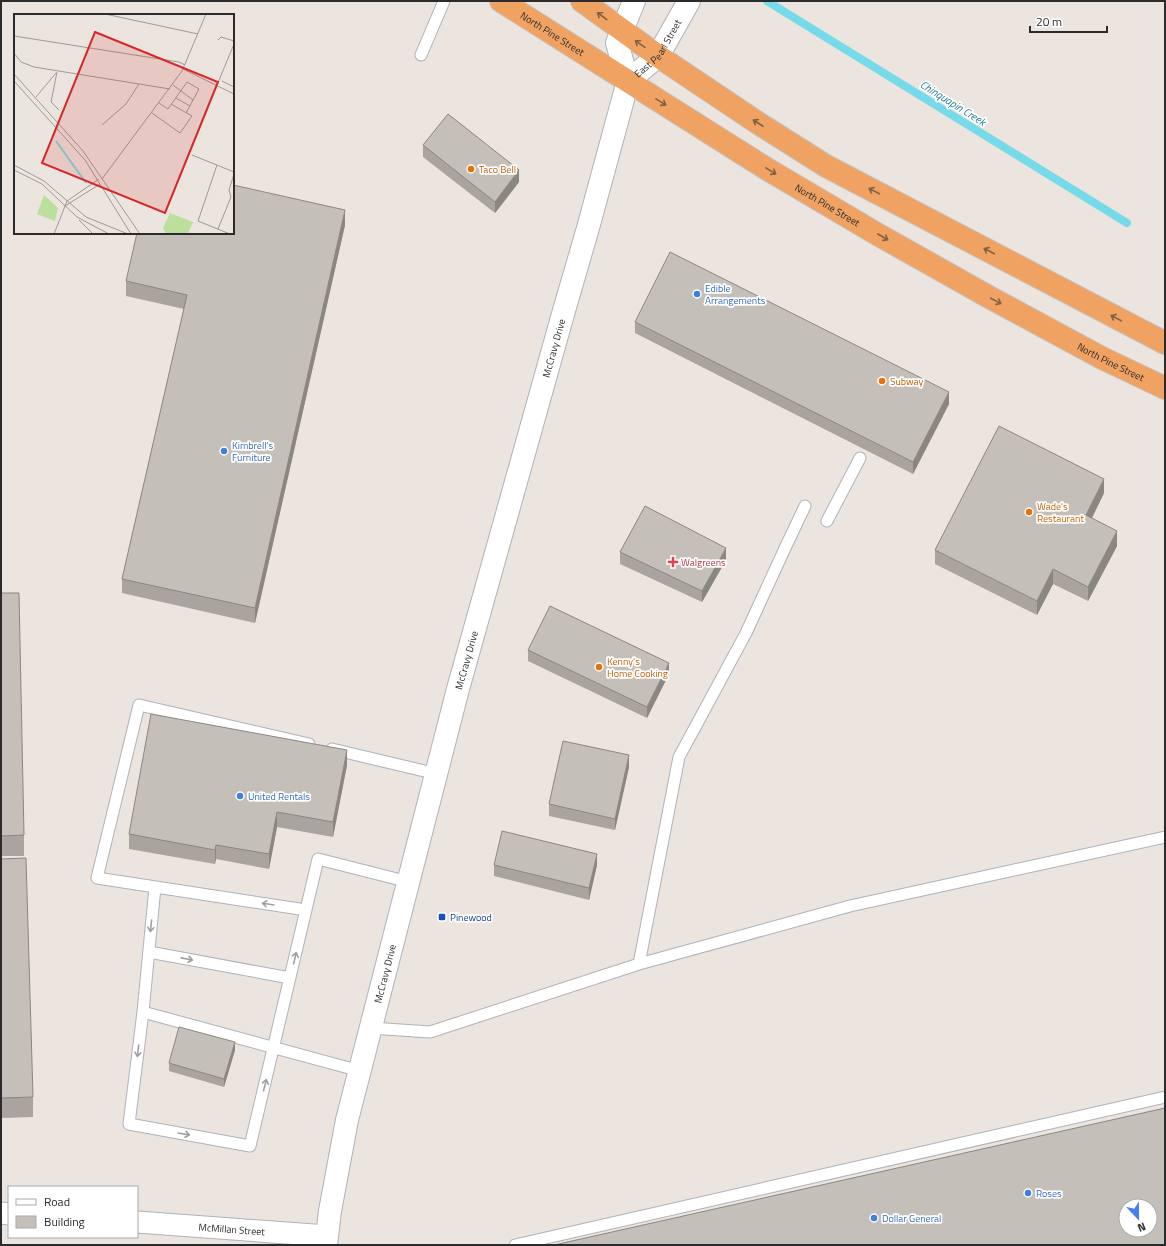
<svg xmlns="http://www.w3.org/2000/svg" width="1166" height="1246" font-family="'Titillium Web',sans-serif">
  <style>
    .lines { fill: none; stroke-linecap: round; stroke-linejoin: round }
    .stream { stroke: #77dae8; stroke-width: 8 }
    .service-casing { stroke: #aeb2bb; stroke-width: 13 }
    .minor-casing { stroke: #aeb2bb; stroke-width: 23 }
    .tertiary-casing { stroke: #aeb2bb; stroke-width: 24 }
    .trunk-casing { stroke: #c4c4c4; stroke-width: 24 }
    .service { stroke: #fff; stroke-width: 11 }
    .minor { stroke: #fff; stroke-width: 21 }
    .tertiary { stroke: #fff; stroke-width: 22 }
    .trunk { stroke: #efa262; stroke-width: 22 }
    .wall { fill: #a9a49f }
    .shaded-wall { fill: #8a8682 }
    .building { fill: #c5bfb9; stroke: #8a8682; fill-rule: evenodd }
    .oneway { stroke: #836144 }
    .oneway2 { stroke: #a0a0a0 }
    .food-dot { fill: #e8710a; stroke: #fff; stroke-width: 1.5 }
    .shop-dot { fill: #3f7fe0; stroke: #fff; stroke-width: 1.5 }
    .health-dot { fill: #e0444e; stroke: #fff; stroke-width: 1.5 }
    .transit-dot { fill: #1a4fb4; stroke: #fff; stroke-width: 1.5 }
    .labels { text-anchor: middle; stroke-width: 3.5; stroke-linejoin: round; paint-order: stroke }
    .street-label { font-size: 10px; fill: #2b2b2b; stroke: #fff }
    .food-label { font-size: 10px; fill: #c56008; stroke: #fff; text-anchor: start }
    .shop-label { font-size: 10px; fill: #366cbe; stroke: #fff; text-anchor: start }
    .health-label { font-size: 10px; fill: #be3a42; stroke: #fff; text-anchor: start }
    .transit-label { font-size: 10px; fill: #164399; stroke: #fff; text-anchor: start }
    .water-label { font-size: 11px; font-style: italic; fill: #157b95; stroke: #fff }
    .inset-river { fill: none; stroke: #77dae8; stroke-width: 2 }
    .inset-road { fill: none; stroke: #9f9a96; stroke-width: 1 }
    .view { fill: #d62828; fill-opacity: 0.15; stroke: #d62828; stroke-width: 2 }
    .inset-edge { fill: none; stroke: #2b2b2b; stroke-width: 2 }
  </style>
  <rect width="100%" height="100%" fill="#ece4de"/>
  <g class="lines">
    <path class="stream" d="M767,1L1127,223"/>
    <defs>
      <path id="service" d="M421,55L444,1
        M827,521L860,458
        M332,749L437,774
        M155,887L143,1012L129,1124L250,1146L318,859L409,882
        M306,910L97,878L139,705L309,744
        M149,952L290,978
        M639,964L679,757L746,633L786,546L805,506
        M143,1012L360,1071
        M371,1028L430,1032L639,964L850,906L1165,837
        M515,1245L1165,1097"/>
      <g id="minor">
        <path d="M1,1213L9,1214"/>
        <path id="s1" d="M137,1222L327,1236"/>
      </g>
      <g id="tertiary">
        <path id="s2" d="M628,81L658,56L689,1"/>
        <path d="M628,81L617,43L634,1"/>
        <path id="s3" d="M326,1245L330,1211L347,1120L458,689L563,314L588,228L628,81"/>
      </g>
      <g id="trunk">
        <path id="s4" d="M501,1L767,169L877,234L989,297L1102,358L1165,388"/>
        <path d="M582,1L658,56L758,123L826,166L1165,343"/>
      </g>
    </defs>
    <use href="#service" class="service-casing"/>
    <use href="#minor" class="minor-casing"/>
    <use href="#tertiary" class="tertiary-casing"/>
    <use href="#trunk" class="trunk-casing"/>
    <use href="#service" class="service"/>
    <use href="#minor" class="minor"/>
    <use href="#tertiary" class="tertiary"/>
    <use href="#trunk" class="trunk"/>
  </g>
  <path class="wall" d="M423,145L519,182L495,213L423,157Z
    M345,225L255,623L122,593V579L184,309L126,296V281Z
    M635,322L949,404L913,474L635,333Z
    M1104,493L1092,518L1117,546L1088,601L1053,584L1037,615L935,564V550Z
    M620,552L726,560L702,602L620,564Z
    M1,593L24,835V856H1Z
    M528,650L669,674L647,718L528,661Z
    M347,765L333,837L277,827L269,869L216,859L215,864L129,849V834Z
    M629,767L615,830L549,816V804Z
    M1,859L33,1097V1117L1,1118Z
    M494,865H597L589,900L494,876Z
    M235,1050L224,1087L169,1071V1063Z"/>
  <path class="shaded-wall" d="M519,170V182L495,213V202Z
    M345,210V225L255,623V608Z
    M949,392V404L913,474V462Z
    M1104,479V493L1086,530V515Z
    M1117,531V546L1088,601V587Z
    M726,548V560L702,602V591Z
    M1053,569V584L1037,615V601Z
    M669,663V674L647,718V707Z
    M347,750V765L333,837V822Z
    M629,755V767L615,830V819Z
    M277,812V827L269,869V854Z
    M216,845V859L215,864V850Z
    M597,854V865L589,900V888Z
    M235,1042V1050L224,1087V1079Z"/>
  <path class="building" d="M448,114L519,170L495,202L423,145Z
    M233,185L345,210L255,608L122,579L187,295L126,281L137,233H233Z
    M670,252L949,392L913,462L635,322Z
    M999,426L1104,479L1086,515L1117,531L1088,587L1053,569L1037,601L935,550Z
    M645,506L726,548L702,591L620,552Z
    M1,593H19L24,835L1,836Z
    M550,606L669,663L647,707L528,650Z
    M151,714L347,750L333,822L277,812L269,854L216,845L215,850L129,834Z
    M563,741L629,755L615,819L549,804Z
    M502,831L597,854L589,888L494,865Z
    M26,858L33,1097L1,1098V859Z
    M179,1027L235,1042L224,1079L169,1063Z
    M1165,1108V1245H554ZM1126,1206H1150V1230H1126Z"/>
  <defs><path id="oneway-shaft" d="M-6 0H5M1.5-3L5.5 0L1.5 3" fill="none" stroke-width="1.6" stroke-linecap="round" stroke-linejoin="round"/></defs>
  <g class="oneway">
    <use href="#oneway-shaft" transform="translate(602 16) rotate(-143)"/>
    <use href="#oneway-shaft" transform="translate(640 44) rotate(-145)"/>
    <use href="#oneway-shaft" transform="translate(661 102) rotate(32)"/>
    <use href="#oneway-shaft" transform="translate(758 123) rotate(-147)"/>
    <use href="#oneway-shaft" transform="translate(771 171) rotate(31)"/>
    <use href="#oneway-shaft" transform="translate(874 191) rotate(-152)"/>
    <use href="#oneway-shaft" transform="translate(883 237) rotate(30)"/>
    <use href="#oneway-shaft" transform="translate(989 251) rotate(-152)"/>
    <use href="#oneway-shaft" transform="translate(996 301) rotate(28)"/>
    <use href="#oneway-shaft" transform="translate(1116 318) rotate(-152)"/>
  </g>
  <g class="oneway2">
    <use href="#oneway-shaft" transform="translate(268 904) rotate(-171)"/>
    <use href="#oneway-shaft" transform="translate(151 926) rotate(96)"/>
    <use href="#oneway-shaft" transform="translate(295 958) rotate(-77)"/>
    <use href="#oneway-shaft" transform="translate(187 959) rotate(11)"/>
    <use href="#oneway-shaft" transform="translate(138 1051) rotate(97)"/>
    <use href="#oneway-shaft" transform="translate(265 1085) rotate(-76)"/>
    <use href="#oneway-shaft" transform="translate(184 1134) rotate(10)"/>
  </g>
  <g class="food-dot">
    <circle cx="471" cy="169" r="4"/>
    <circle cx="882" cy="381" r="4"/>
    <circle cx="1029" cy="512" r="4"/>
    <circle cx="599" cy="667" r="4"/>
  </g>
  <g class="shop-dot">
    <circle cx="697" cy="294" r="4"/>
    <circle cx="224" cy="451" r="4"/>
    <circle cx="240" cy="796" r="4"/>
    <circle cx="1028" cy="1193" r="4"/>
    <circle cx="874" cy="1218" r="4"/>
  </g>
  <path class="health-dot" d="M671 556h4v4h4v4h-4v4h-4v-4h-4v-4h4z"/>
  <rect class="transit-dot" x="438" y="913" width="8" height="8" rx="2"/>
  <g class="labels">
    <g class="street-label">
      <text dy="4" stroke="none"><textPath href="#s4" startOffset="61">North Pine Street</textPath></text>
      <text dy="4" stroke="none"><textPath href="#s2" startOffset="45">East Pearl Street</textPath></text>
      <text dy="4" stroke="none"><textPath href="#s4" startOffset="385">North Pine Street</textPath></text>
      <text dy="4" stroke="none"><textPath href="#s3" startOffset="926">McCravy Drive</textPath></text>
      <text dy="4" stroke="none"><textPath href="#s4" startOffset="709">North Pine Street</textPath></text>
      <text dy="4" stroke="none"><textPath href="#s3" startOffset="602">McCravy Drive</textPath></text>
      <text dy="4" stroke="none"><textPath href="#s3" startOffset="278">McCravy Drive</textPath></text>
      <text dy="4" stroke="none"><textPath href="#s1" startOffset="95">McMillan Street</textPath></text>
    </g>
    <g class="food-label">
      <text x="479" y="173">Taco Bell</text>
      <text x="890" y="385">Subway</text>
      <text x="1037" y="510">Wade's<tspan x="1037" dy="12">Restaurant</tspan></text>
      <text x="607" y="665">Kenny's<tspan x="607" dy="12">Home Cooking</tspan></text>
    </g>
    <g class="shop-label">
      <text x="705" y="292">Edible<tspan x="705" dy="12">Arrangements</tspan></text>
      <text x="232" y="449">Kimbrell's<tspan x="232" dy="12">Furniture</tspan></text>
      <text x="248" y="800">United Rentals</text>
      <text x="1036" y="1197">Roses</text>
      <text x="882" y="1222">Dollar General</text>
    </g>
    <g class="health-label">
      <text x="681" y="566">Walgreens</text>
    </g>
    <g class="transit-label">
      <text x="450" y="921">Pinewood</text>
    </g>
    <g class="water-label">
      <text transform="translate(953 103) rotate(32)" y="4">Chinquapin Creek</text>
    </g>
  </g>
  <g transform="translate(14 14)">
    <rect width="220" height="220" fill="#ece4de"/>
    <path d="M30,181L44,194L41,207L23,200ZM156,199L179,208L174,220H152L149,214Z" fill="#bddf9d"/>
    <path class="inset-river" d="M42,127L72,169"/>
    <path class="inset-road" d="M91,0L184,20M0,22L165,48L171,51M204,26L207,23L220,27M0,39L7,48L20,53L156,75M169,55L220,80M43,58L37,88L45,96M0,60L69,137L126,220M0,67L71,146L117,220M208,67L220,73M159,71L179,86M203,71L220,30M22,83L42,59M162,84L176,92M145,89L154,95L173,68L185,75L172,99M138,99L166,119L178,102L157,90M88,111L112,90L125,70M178,141L220,158M0,151L30,167L72,203L114,220M203,151L184,207L216,220M0,156L28,170L63,203L95,220M88,165L168,57L192,0M51,192L86,170M65,206L79,220M204,215L217,183L215,176L220,160M40,220L53,187L85,165"/>
    <path class="view" d="M81,18L204,68L151,199L28,149Z"/>
    <rect width="220" height="220" class="inset-edge"/>
  </g>
  <rect width="1166" height="1246" fill="none" stroke="#2b2b2b" stroke-width="4"/>
  <rect x="8" y="1186" width="130" height="52" fill="#ffffff" stroke="#aaaaaa"/>
  <rect x="16" y="1199" width="20" height="6" fill="#ffffff" stroke="#aaaaaa"/>
  <text x="44" y="1206" font-size="12" fill="#2b2b2b">Road</text>
  <rect x="16" y="1216" width="20" height="12" fill="#c5bfb9" stroke="#aaaaaa"/>
  <text x="44" y="1226" font-size="12" fill="#2b2b2b">Building</text>
  <g transform="translate(1138 1218) rotate(158)"><circle r="19" fill="#ffffff" stroke="#aaaaaa"/>
  <path d="M0-3L7 15L0 10L-7 15Z" fill="#477df0"/>
  <text y="-6" font-size="11" font-weight="bold" text-anchor="middle" fill="#2b2b2b">N</text>
  </g>
  <path d="M1030 26v6h77v-6" fill="none" stroke="#2b2b2b" stroke-width="2"/>
  <text x="1036" y="26" font-size="12" fill="#2b2b2b" stroke="#ffffff" stroke-width="3" paint-order="stroke">20 m</text>
</svg>
